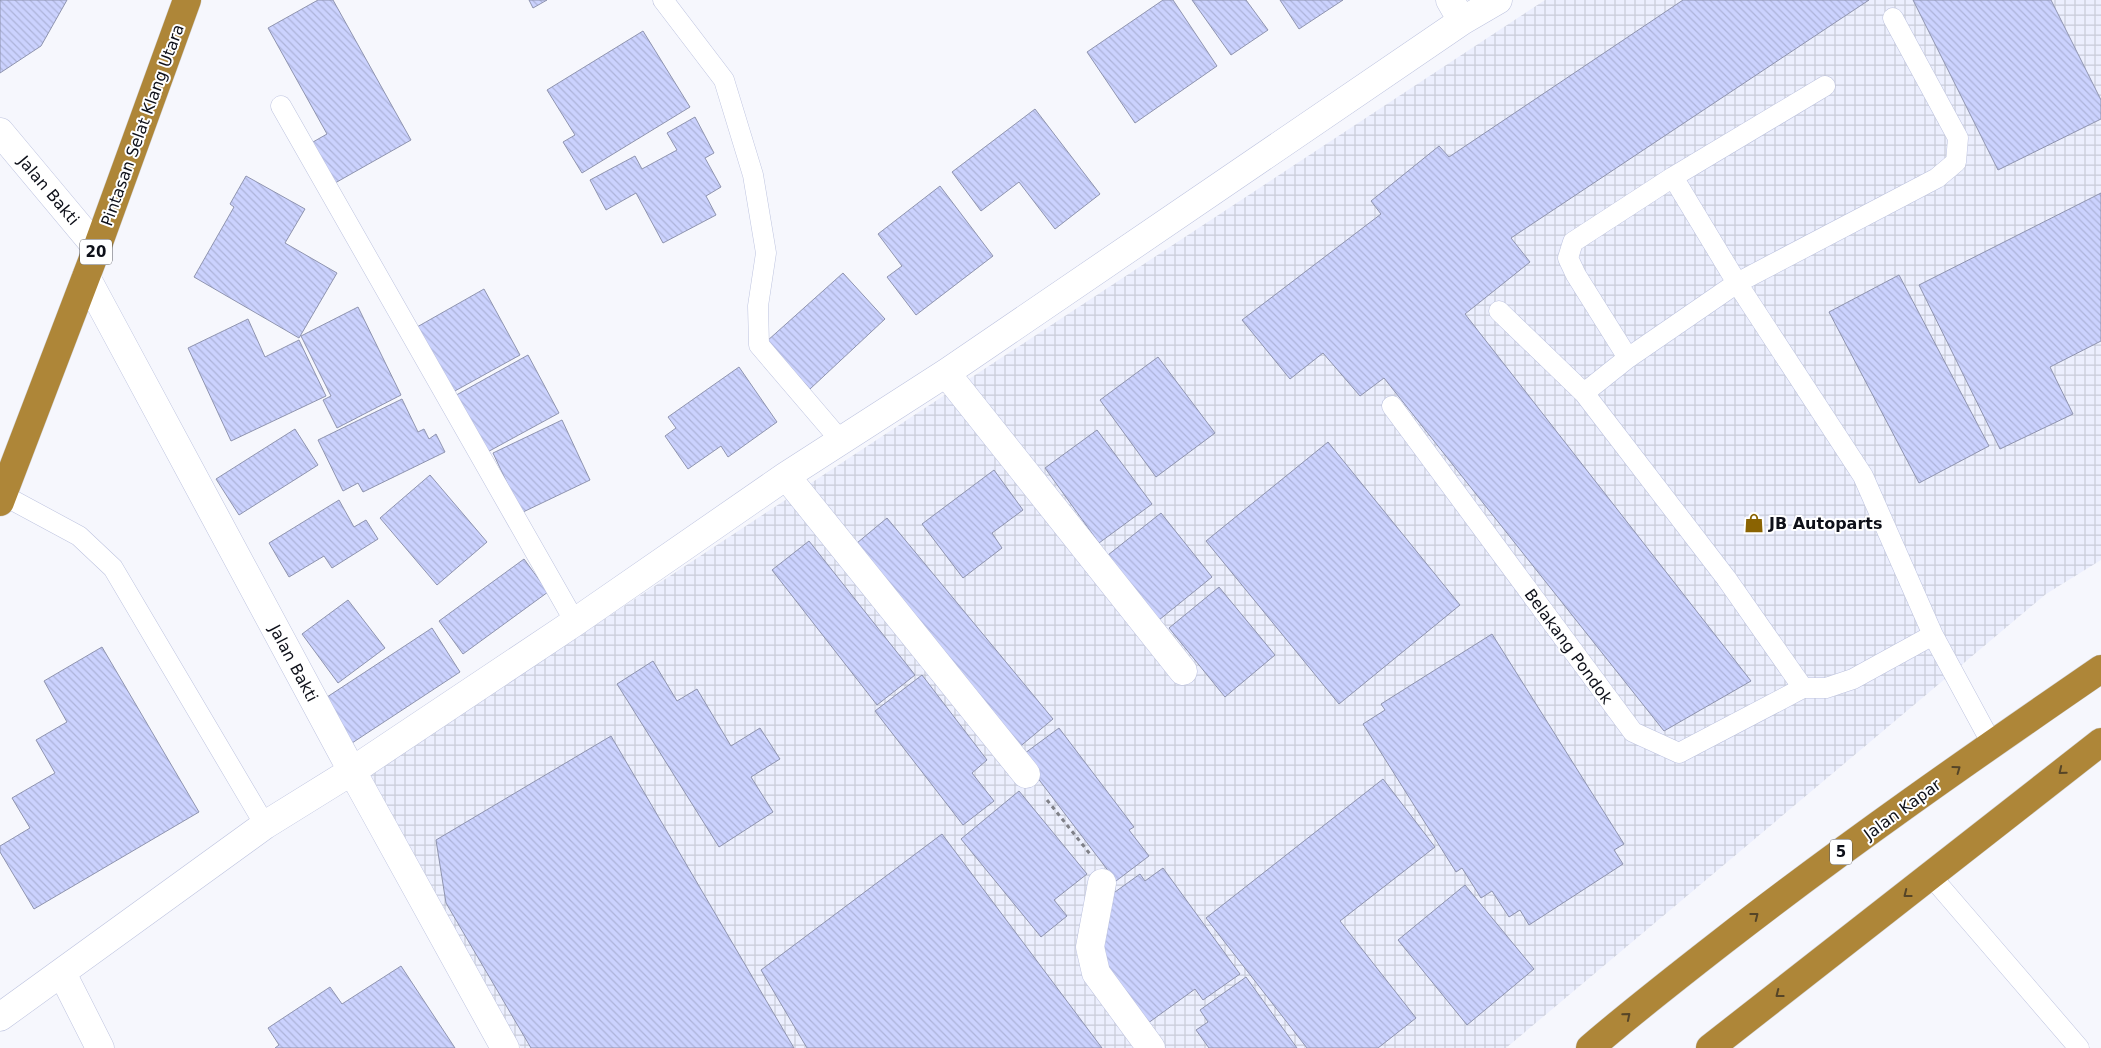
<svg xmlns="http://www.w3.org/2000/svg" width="2101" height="1048" font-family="'DejaVu Sans',sans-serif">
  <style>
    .industrial { fill: url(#industrial-grid) }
    .building { fill: url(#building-back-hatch); stroke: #8f94af }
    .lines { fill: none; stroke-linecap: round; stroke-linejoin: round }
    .lane-casing { stroke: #bdc3df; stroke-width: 21 }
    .street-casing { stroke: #bdc3df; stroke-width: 29 }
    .highway-casing { stroke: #d4d4d6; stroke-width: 29 }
    .path { stroke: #7f8088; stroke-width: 3; stroke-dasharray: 4 4; stroke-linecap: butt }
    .lane { stroke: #fff; stroke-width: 20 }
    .street { stroke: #fff; stroke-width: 28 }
    .highway { stroke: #ae8638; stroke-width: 28 }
    .oneway { stroke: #564527 }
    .labels { text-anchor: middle; stroke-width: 4; stroke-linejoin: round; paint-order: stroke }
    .shield { fill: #fff; stroke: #56585e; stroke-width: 1 }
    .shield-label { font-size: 15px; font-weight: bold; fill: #0e1019 }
    .street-label { font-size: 16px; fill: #0e1019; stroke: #fff }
    .poi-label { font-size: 16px; font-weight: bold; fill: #0e1019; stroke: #fff; text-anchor: start }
  </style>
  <defs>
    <pattern id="industrial-grid" width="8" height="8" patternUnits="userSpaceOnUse" patternTransform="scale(1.25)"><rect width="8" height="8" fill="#eceffe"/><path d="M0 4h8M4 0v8" fill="none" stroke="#c9ccd9"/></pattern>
    <pattern id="building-back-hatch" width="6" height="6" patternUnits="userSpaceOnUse" patternTransform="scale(1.25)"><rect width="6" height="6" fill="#cbd2fe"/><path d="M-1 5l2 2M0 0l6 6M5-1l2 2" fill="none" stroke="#adb3d9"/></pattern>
  </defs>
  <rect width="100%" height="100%" fill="#f6f7fd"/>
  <path class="industrial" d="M1545,0H2101V560L2046,594L1506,1048H521L369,774Z"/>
  <path class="building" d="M0,0H67L41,46L0,73Z
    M318,0H333L411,140L328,187L306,146L327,134L268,28Z
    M529,0H547L533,8Z
    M1163,0H1173L1217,66L1135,123L1087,52Z
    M1192,0H1246L1268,30L1231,55Z
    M1280,0H1343L1299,29Z
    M1683,0H1869L1511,238L1530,262L1465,314L1751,681L1664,731L1384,378L1360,396L1323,353L1290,379L1242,320L1381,214L1371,201L1439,146L1449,157Z
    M1913,0H2051L2101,100V119L1998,170Z
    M643,31L690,107L582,173L563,142L575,135L547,90Z
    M1035,109L1100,194L1055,229L1019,182L981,211L952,172Z
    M695,117L714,153L705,158L721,187L706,196L716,215L663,243L636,193L606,210L590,180L635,156L642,169L677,150L667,133Z
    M246,176L305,209L285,243L337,273L299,338L194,277L234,207L230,204Z
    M940,186L993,256L916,315L887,277L902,266L878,234Z
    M2101,193V341L2050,367L2073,414L2000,449L1919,285Z
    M843,273L885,319L810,389L767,341Z
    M1899,275L1989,446L1919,483L1829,312Z
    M484,289L520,355L453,392L417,327Z
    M358,307L401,395L337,428L323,400L331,396L301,336Z
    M248,319L265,357L299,340L326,396L231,441L188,348Z
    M528,355L559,413L482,455L451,398Z
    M1158,357L1215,433L1156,477L1100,400Z
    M739,367L777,422L728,457L721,446L688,469L665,436L676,428L668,417Z
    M402,399L418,432L424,429L429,439L436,434L445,452L363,492L358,483L343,491L318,440Z
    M562,420L590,480L521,513L493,453Z
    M295,429L318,465L239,515L216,479Z
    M1097,430L1152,504L1099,543L1045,468Z
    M1328,442L1460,605L1339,704L1206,541Z
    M994,470L1023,510L992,533L1002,548L963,578L922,524Z
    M430,475L487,542L437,585L380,518Z
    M339,500L354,527L366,520L378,539L332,568L324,556L289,577L269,543Z
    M1161,513L1212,577L1159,620L1108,555Z
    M887,518L1053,719L1011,754L845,553Z
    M809,541L915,675L877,705L772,570Z
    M524,559L548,592L463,654L439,621Z
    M1219,587L1275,655L1225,697L1169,628Z
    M348,600L385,648L338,683L302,634Z
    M432,628L460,672L349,745L321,701Z
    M1492,634L1624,844L1614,850L1623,864L1529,925L1520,910L1509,917L1492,891L1481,898L1462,868L1456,872L1363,724L1385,710L1381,704Z
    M102,647L199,812L34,909L0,852V846L30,828L12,798L55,773L36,740L67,722L44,681Z
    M653,661L677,701L697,689L731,746L760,728L780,759L751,777L773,812L719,847L617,684Z
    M922,675L987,760L972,773L994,801L963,825L875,711Z
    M1059,728L1134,827L1129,830L1149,856L1116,881L1021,756Z
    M611,736L794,1048H531L446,903L436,840Z
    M1383,779L1435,847L1340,921L1416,1018L1378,1048H1307L1206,918Z
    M1019,791L1087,874L1054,900L1067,916L1041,937L961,839Z
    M942,834L1102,1048H807L761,970Z
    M1163,868L1240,974L1203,1000L1195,989L1144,1026L1085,946L1090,910L1140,874L1145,881Z
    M1465,885L1534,969L1467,1025L1398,940Z
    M401,966L455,1048H275L279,1045L268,1028L330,987L342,1004Z
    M1246,977L1297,1048H1209L1196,1030L1208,1022L1200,1010Z"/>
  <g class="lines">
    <defs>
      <path id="lane" d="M663,0L724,80L753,175L766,253L758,306L759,345L841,441
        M1893,18L1958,138L1956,162L1937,178L1737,283L1863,476L1933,635L1992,744
        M1825,86L1673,177L1737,283L1628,358L1584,393L1726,578L1803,688H1826L1853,679L1933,635
        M281,106L575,622
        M1499,311L1584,393
        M1628,358L1576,275L1568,258L1573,242L1673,177
        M1392,406L1633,732L1679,753L1803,688
        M3,495L79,536L113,568L265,825
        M1931,876L2079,1048"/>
      <path id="street" d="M1450,0L1462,21
        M0,132L97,248
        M86,277L352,771L505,1048
        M946,373L1183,671
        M786,476L1026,774
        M1102,883L1090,947L1096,973L1151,1048
        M62,973L100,1048
        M0,1017L265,825L352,771L575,622L786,476L946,373L1462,21L1498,0"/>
      <path id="highway" d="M0,502L97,248L187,0
        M1590,1048C1633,1011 1678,976 1723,941C1845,846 1973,757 2101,669
        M1710,1048L2101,742"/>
    </defs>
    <use href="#lane" class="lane-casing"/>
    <use href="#street" class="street-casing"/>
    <use href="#highway" class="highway-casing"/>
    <path class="path" d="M1047,800L1090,854"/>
    <use href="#lane" class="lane"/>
    <use href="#street" class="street"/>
    <use href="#highway" class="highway"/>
  </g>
  <defs><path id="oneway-chevron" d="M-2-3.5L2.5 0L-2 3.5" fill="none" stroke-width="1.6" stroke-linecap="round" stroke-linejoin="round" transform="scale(1.25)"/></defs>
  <g class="oneway">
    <use href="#oneway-chevron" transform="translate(1957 769) rotate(-36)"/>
    <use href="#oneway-chevron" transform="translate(2062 771) rotate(141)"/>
    <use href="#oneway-chevron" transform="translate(1907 894) rotate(142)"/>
    <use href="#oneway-chevron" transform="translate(1755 916) rotate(-38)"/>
    <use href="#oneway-chevron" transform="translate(1779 994) rotate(142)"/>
    <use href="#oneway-chevron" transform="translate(1627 1016) rotate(-40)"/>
  </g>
  <defs>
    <symbol id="shop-bare" viewBox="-9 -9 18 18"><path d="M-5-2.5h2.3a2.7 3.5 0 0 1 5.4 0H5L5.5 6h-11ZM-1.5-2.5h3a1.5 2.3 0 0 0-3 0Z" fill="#8a6302" stroke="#fff" stroke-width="2.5" paint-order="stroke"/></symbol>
  </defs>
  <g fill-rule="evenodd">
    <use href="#shop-bare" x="1740" y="509" width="28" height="28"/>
  </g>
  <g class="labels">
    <g class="shield">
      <rect x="80" y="239.5" width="32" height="25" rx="4"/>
      <rect x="1830" y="839.5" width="22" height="25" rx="4"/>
    </g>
    <g class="shield-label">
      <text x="96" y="257">20</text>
      <text x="1841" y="857">5</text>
    </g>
    <g class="street-label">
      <text transform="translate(142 125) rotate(-70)" y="6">Pintasan Selat Klang Utara</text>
      <text transform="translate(49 190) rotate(50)" y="6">Jalan Bakti</text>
      <text transform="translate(1569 646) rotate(54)" y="6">Belakang Pondok</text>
      <text transform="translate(294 663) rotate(62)" y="6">Jalan Bakti</text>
      <text transform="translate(1902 809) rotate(-36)" y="6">Jalan Kapar</text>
    </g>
    <g class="poi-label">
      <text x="1769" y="529">JB Autoparts</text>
    </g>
  </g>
</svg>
